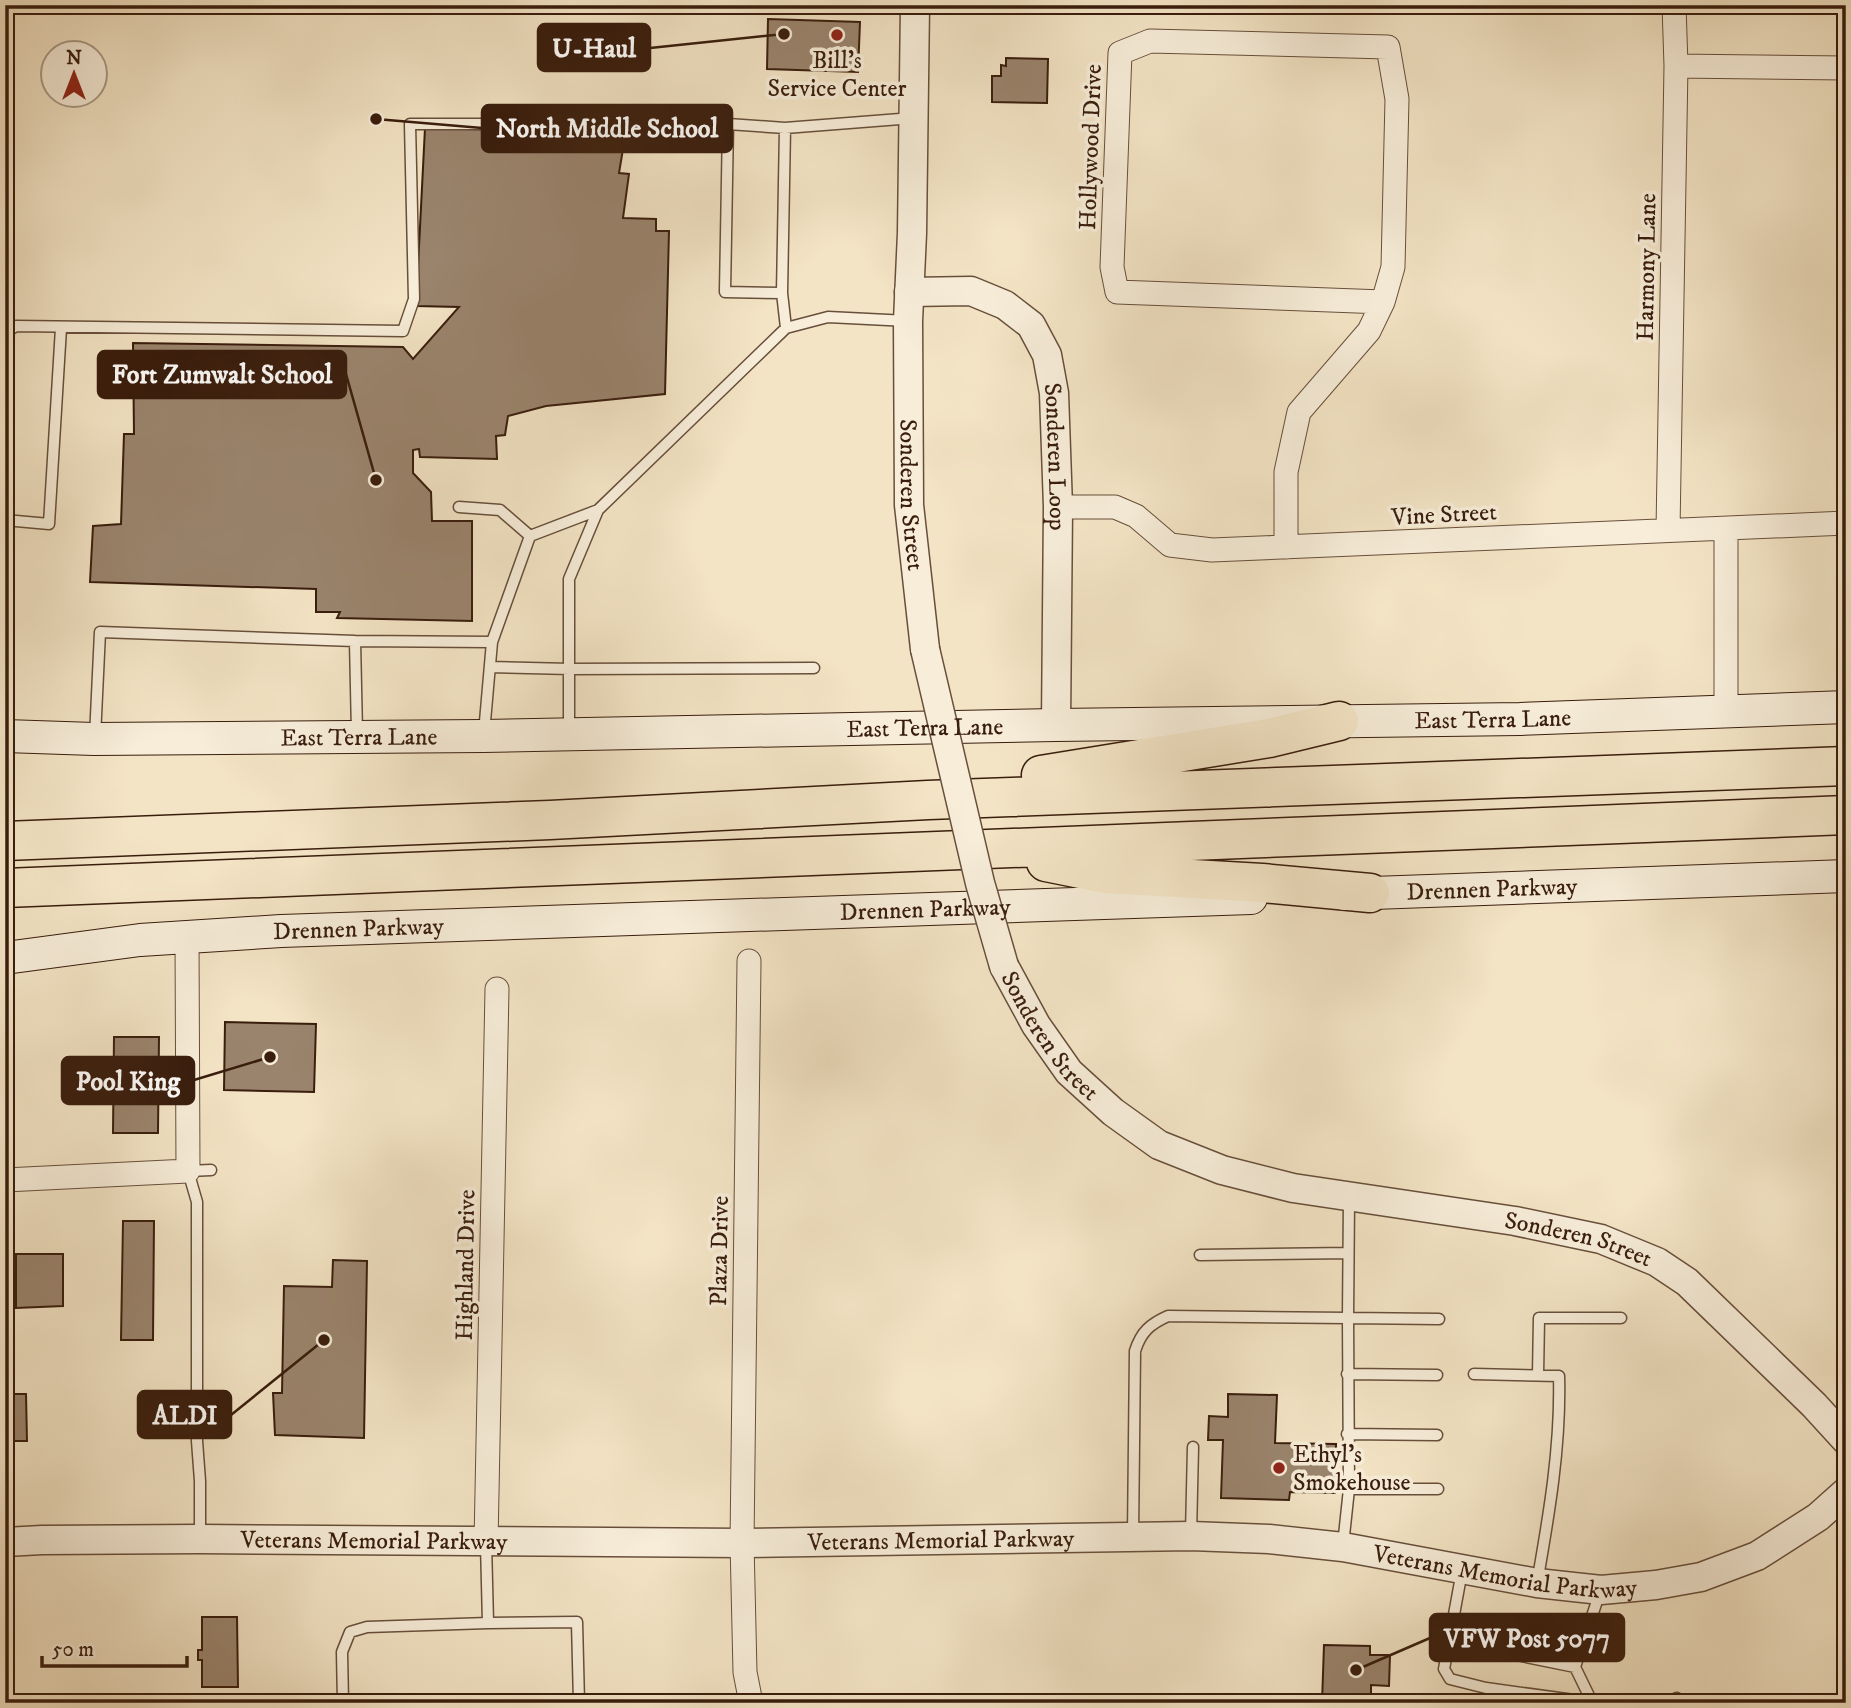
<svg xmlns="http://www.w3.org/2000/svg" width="1851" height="1708" font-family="'IM FELL DW Pica',serif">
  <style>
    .building { fill: #9a846d; stroke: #391d0d; stroke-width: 2 }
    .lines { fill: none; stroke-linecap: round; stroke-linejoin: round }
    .service-casing { stroke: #684f3b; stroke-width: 13 }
    .minor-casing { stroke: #684f3b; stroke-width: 25 }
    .tertiary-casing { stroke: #684f3b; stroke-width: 31 }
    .secondary-casing { stroke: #391d0d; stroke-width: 34 }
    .motorway-casing { stroke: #391d0d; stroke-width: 41 }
    .service { stroke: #f7edd9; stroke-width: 10 }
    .minor { stroke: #f7edd9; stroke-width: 23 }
    .tertiary { stroke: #f7edd9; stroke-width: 28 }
    .secondary { stroke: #f7edd9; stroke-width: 32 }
    .motorway { stroke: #f3e4c5; stroke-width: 38 }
    .tertiary-bridge-casing { stroke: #684f3b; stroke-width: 31; stroke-linecap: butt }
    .tertiary-bridge { stroke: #f7edd9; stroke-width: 28 }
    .poi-dot { fill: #8f2418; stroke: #f7edd9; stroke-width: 2.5 }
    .labels { text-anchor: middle; stroke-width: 7; stroke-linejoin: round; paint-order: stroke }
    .poi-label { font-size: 24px; fill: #391d0d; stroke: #f7edd9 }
    .street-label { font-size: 24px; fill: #391d0d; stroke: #f7edd9 }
    .leader { fill: none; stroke: #391d0d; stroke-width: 2.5 }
    .callout-dot { fill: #391d0d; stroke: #f7edd9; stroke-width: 2.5 }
    .callout { fill: #391d0d; stroke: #391d0d; stroke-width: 2.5 }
    .callout-label { font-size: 26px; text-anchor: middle; font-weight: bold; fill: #fff }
  </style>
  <rect width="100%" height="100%" fill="#f3e4c5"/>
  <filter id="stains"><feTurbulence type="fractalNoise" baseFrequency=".00286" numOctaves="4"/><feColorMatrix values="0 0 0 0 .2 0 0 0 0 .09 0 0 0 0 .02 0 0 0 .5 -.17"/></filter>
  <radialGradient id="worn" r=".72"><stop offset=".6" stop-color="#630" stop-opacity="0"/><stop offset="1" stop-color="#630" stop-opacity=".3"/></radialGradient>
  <path class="building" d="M768,19L860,22L858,72L767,69Z
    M1006,58L1048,59L1047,103L992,102V76H1001V65L1006,66Z
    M425,128L511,130L512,141H582L580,147L623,149L619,173L629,174L623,218L656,219V231H669L665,394L546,406L508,416L505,435L496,436L497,459L420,457L419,449L413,450V473L431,492L432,521H472V621L337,618L340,612H316V589L90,582L93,526L121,524L124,434H134L133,343L403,347L413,359L459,307L416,306Z
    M225,1022L316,1024L314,1092L224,1090Z
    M114,1037H159L158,1133H113Z
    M123,1221H154L153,1340H121Z
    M16,1254H63V1306L16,1308Z
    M333,1260L367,1261L364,1438L275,1435L273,1393H282L284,1286L332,1287Z
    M5,1394H26L27,1441H5Z
    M1228,1394L1277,1395L1275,1443L1336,1444L1335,1493L1290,1492L1289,1500L1221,1498L1223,1440H1208L1209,1416L1228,1417Z
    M202,1617H237L238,1687H202V1660H198V1650H202Z
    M1324,1645L1370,1646V1655H1390L1389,1686L1371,1685V1703H1322Z"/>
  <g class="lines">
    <defs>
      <path id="service" d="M728,124L725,292L782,293
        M785,128L782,293L786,328
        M5,372L8,331L16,326L403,331L414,299L410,124H728L785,128L913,118
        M459,507L500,510L530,536
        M5,520L49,524L61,328
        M355,641L357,733
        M490,667L570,669L814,668
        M569,732V579L598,510L786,328L828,317L908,321
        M484,733L492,642L530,536L598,510
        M95,737L100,632L355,641L492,642
        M1349,1199L1348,1318L1439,1319
        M1200,1255L1348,1253
        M1347,1374L1437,1375
        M1474,1374L1559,1376C1561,1445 1549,1515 1537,1583
        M1538,1375L1539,1318H1621
        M1347,1434L1437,1435
        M1349,1489H1438
        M1191,1534L1193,1447
        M1133,1535L1135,1351C1141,1332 1150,1324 1168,1316L1348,1318L1349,1489L1343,1545
        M200,1536V1481L197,1441V1202L188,1171L211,1170
        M486,1543L488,1623L577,1622L579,1703
        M1462,1571L1444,1669L1450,1679L1486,1688L1596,1703
        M1448,1641L1575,1667
        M1592,1702L1575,1667L1600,1592
        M343,1703L342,1652L350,1632L367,1627L488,1623
        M1666,1703L1677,1698"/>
      <path id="minor" d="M1150,41L1388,47L1397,99L1393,267L1383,302L1117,292L1112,267L1120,53Z
        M1676,66L1846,68
        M1058,507H1115L1136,516L1170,545L1212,550L1846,523
        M1726,529V712
        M1668,530L1676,66L1674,5
        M1286,547V472L1299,412L1369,331L1383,302
        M749,961L742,1543L745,1672L751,1703
        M5,1180L188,1171L187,937
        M486,1543L497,989"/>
      <g id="tertiary">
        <path id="s1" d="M915,5L912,233L908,321L909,505L925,649"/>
        <path id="s2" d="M909,292L971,291L1005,305L1031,325L1047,355L1054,393L1058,507L1056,725"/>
        <path id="s3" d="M1004,966L1036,1025L1069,1072L1113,1112L1159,1145L1222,1170L1293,1188L1515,1221L1601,1239L1657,1262L1687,1282L1814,1405L1846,1440"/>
        <path id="s4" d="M5,1542L42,1540L200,1539L742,1543L1191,1536L1269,1539L1343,1547L1537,1583L1601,1590L1656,1585L1701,1577L1757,1556L1818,1517L1846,1492"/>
      </g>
      <g id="secondary">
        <path id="s5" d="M5,736L94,739L483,736L1056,725L1520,719L1846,707"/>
        <path id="s6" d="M1345,894L1846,876"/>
        <path id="s7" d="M5,958L140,940L281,931L1251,898"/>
      </g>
      <path id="motorway" d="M1041,775L1269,738L1339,721
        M5,841L550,820L928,800L1846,766
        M1046,862L1106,874L1262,883L1370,893
        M5,888L1846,815"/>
    </defs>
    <use href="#service" class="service-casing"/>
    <use href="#minor" class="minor-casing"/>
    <use href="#tertiary" class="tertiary-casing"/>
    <use href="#secondary" class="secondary-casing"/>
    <use href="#motorway" class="motorway-casing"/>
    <use href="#service" class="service"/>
    <use href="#minor" class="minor"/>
    <use href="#tertiary" class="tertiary"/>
    <use href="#secondary" class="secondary"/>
    <use href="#motorway" class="motorway"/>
    <defs>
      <path id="tertiary-bridge" d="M925,649L980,883L1004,966"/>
    </defs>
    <use href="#tertiary-bridge" class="tertiary-bridge-casing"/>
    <use href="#tertiary-bridge" class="tertiary-bridge"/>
  </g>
  <g class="poi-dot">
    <circle cx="837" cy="35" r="7"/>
    <circle cx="1279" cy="1468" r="7"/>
  </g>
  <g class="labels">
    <g class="poi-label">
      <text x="837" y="68">Bill's<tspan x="837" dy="28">Service Center</tspan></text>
      <text x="1293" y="1462" text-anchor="start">Ethyl's<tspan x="1293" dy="28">Smokehouse</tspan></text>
    </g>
    <g class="street-label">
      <text transform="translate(1090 147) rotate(-88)" y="8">Hollywood Drive</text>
      <text transform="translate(1646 267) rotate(-89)" y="8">Harmony Lane</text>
      <text dy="8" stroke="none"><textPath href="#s2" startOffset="268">Sonderen Loop</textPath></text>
      <text dy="8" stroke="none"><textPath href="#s1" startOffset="490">Sonderen Street</textPath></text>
      <text transform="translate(1444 514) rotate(-3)" y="8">Vine Street</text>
      <text dy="8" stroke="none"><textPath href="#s5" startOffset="1488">East Terra Lane</textPath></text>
      <text dy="8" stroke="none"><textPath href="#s5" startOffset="920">East Terra Lane</textPath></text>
      <text dy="8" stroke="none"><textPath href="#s5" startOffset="354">East Terra Lane</textPath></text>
      <text dy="8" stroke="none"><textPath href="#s6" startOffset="147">Drennen Parkway</textPath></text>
      <text dy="8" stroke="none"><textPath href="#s7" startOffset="922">Drennen Parkway</textPath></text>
      <text dy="8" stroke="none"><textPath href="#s7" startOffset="355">Drennen Parkway</textPath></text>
      <text dy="8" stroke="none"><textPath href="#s3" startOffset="84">Sonderen Street</textPath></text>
      <text dy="8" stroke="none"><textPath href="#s3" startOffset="672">Sonderen Street</textPath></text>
      <text transform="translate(719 1251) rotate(-89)" y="8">Plaza Drive</text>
      <text transform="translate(465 1265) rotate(-89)" y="8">Highland Drive</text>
      <text dy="8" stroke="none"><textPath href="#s4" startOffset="936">Veterans Memorial Parkway</textPath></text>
      <text dy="8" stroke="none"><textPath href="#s4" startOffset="369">Veterans Memorial Parkway</textPath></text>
      <text dy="8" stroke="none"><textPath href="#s4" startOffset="1503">Veterans Memorial Parkway</textPath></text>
    </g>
  </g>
  <path class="leader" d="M784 34L650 48M376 119L482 128M376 480L346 374M270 1057L194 1080M324 1340L231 1415M1356 1670L1430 1638"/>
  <g class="callout-dot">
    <circle cx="784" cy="34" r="7"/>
    <circle cx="376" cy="119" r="7"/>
    <circle cx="376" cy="480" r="7"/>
    <circle cx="270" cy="1057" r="7"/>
    <circle cx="324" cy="1340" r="7"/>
    <circle cx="1356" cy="1670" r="7"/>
  </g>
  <g class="callout">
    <rect x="538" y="24" width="112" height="47" rx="7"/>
    <rect x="482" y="105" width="250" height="47" rx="7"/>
    <rect x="98" y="351" width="248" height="47" rx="7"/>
    <rect x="62" y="1057" width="132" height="47" rx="7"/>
    <rect x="138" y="1391" width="93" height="47" rx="7"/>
    <rect x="1430" y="1614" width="194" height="47" rx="7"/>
  </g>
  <g class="callout-label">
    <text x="594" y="57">U-Haul</text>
    <text x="607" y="137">North Middle School</text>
    <text x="222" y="383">Fort Zumwalt School</text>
    <text x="128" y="1090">Pool King</text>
    <text x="185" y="1424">ALDI</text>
    <text x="1527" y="1647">VFW Post 5077</text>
  </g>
  <rect width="1851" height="1708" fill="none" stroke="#f3e4c5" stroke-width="28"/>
  <rect x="7" y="7" width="1837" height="1694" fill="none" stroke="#391d0d" stroke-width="3.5"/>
  <rect x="14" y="14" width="1823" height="1680" fill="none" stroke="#391d0d" stroke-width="2"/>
  <g transform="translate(74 74)"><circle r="33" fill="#f7edd9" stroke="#ab9a87" stroke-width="2"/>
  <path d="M0-5L12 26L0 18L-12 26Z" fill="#8f2418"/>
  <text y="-10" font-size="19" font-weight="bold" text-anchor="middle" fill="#391d0d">N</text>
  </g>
  <path d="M42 1656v10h145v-10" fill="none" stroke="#391d0d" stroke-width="3.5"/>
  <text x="52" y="1656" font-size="21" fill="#391d0d" stroke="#f7edd9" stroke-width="5" paint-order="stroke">50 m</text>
  <rect width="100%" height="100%" filter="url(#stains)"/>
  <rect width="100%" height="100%" fill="url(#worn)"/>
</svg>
